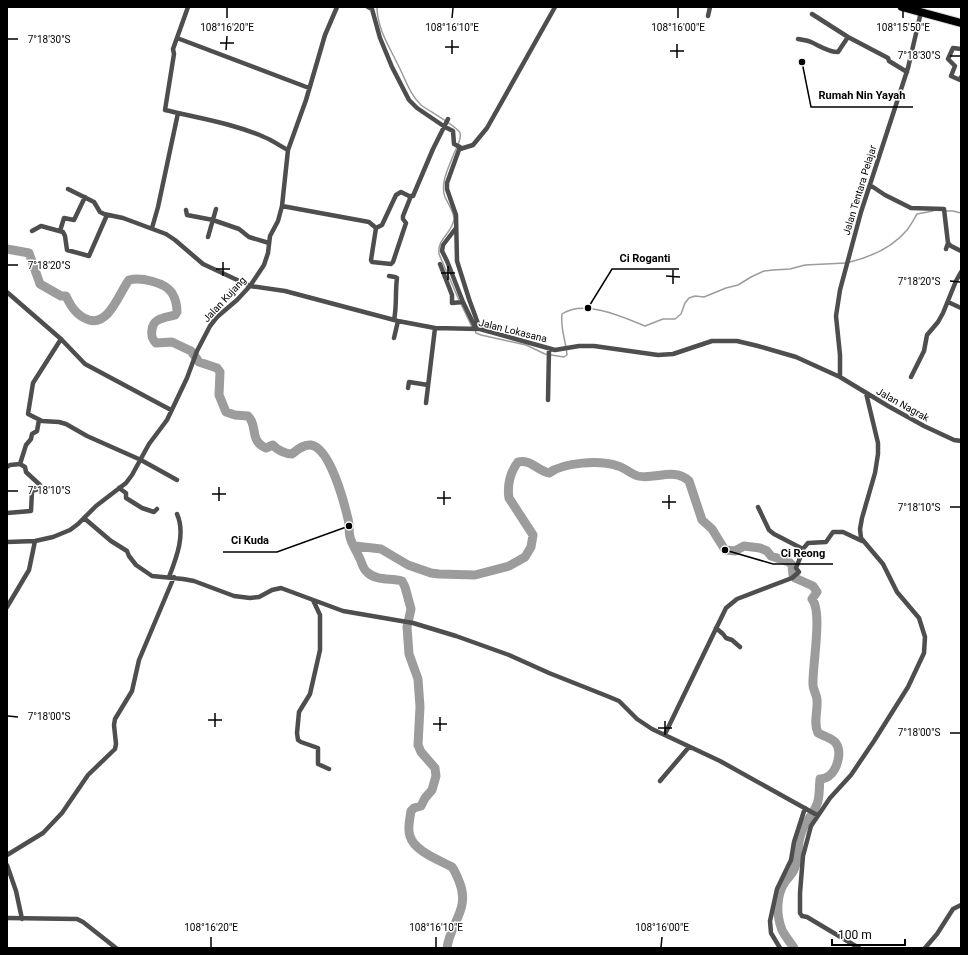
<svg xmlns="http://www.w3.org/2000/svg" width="968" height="955" font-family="Roboto,sans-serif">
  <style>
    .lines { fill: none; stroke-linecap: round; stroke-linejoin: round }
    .stream { stroke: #9c9c9c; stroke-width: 1.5 }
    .river { stroke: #9c9c9c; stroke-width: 9 }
    .highway-casing { stroke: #dbdbdb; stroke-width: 10 }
    .street { stroke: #4e4e4e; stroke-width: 4.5 }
    .highway { stroke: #000; stroke-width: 8 }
    .ticks { fill: none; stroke: #000; stroke-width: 1.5 }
    .labels { text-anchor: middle; stroke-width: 3; stroke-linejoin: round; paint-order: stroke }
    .street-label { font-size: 10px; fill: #000; stroke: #fff }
    .ticks-label { font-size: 10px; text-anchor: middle; fill: #000; stroke: #fff; stroke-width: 3; stroke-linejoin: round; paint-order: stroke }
    .leader { fill: none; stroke: #000; stroke-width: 1.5 }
    .callout-dot { fill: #000; stroke: #fff; stroke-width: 1.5 }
    .callout-label { font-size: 11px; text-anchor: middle; font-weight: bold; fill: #000; stroke: #fff; stroke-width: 3; stroke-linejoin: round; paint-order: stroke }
  </style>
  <rect width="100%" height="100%" fill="#fff"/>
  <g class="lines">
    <path class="stream" d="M377,7C377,30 392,51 401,71C407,84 411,95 421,105C429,111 458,127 460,133C462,140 455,150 453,156C448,169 440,184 445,197C448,204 454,212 454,219C452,234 437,238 439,254L459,300
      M945,211H953L961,213
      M850,262C870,257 893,247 907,230C911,225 914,219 917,214L933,211
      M461,304L472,327
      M475,330L476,333L481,335L526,345L545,354L564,357L567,355C566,341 560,328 562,314C584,299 623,317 645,326L663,319H675L681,314L685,303L689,298L695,296L704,297L726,288L738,285L751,277L764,271L773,270L790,269L805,265L846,263"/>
    <path class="river" d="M7,249L29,253L40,284L61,296H66C71,307 77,316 89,320C109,326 119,293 129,280C140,277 165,282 172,293C175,298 177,306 177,312L175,315C164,318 153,318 152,330C151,336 152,339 156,343L172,342L191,351L199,362L217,368L220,372L219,395L226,412L235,415L248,416C258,425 249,441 266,448L273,445C277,450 286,454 292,454C297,450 303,444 311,445C330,448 344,502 348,519C350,525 348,534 351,540C353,546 357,552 360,559C362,563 363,569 367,572C376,581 390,578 402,581L405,587L411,609L407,627L409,654L418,679L420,707L418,745L421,752L435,768L436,776L432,790L425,798L421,806L414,808L411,811C410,819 407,829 410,836C414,851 439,860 452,867C455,871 457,876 459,881C471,909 450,923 447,948
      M355,546L381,549L408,565L431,573L439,574L475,575L509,566L525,557L531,547L533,535L509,498C507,486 510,472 518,462C530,459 537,470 549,473C564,462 600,460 618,466C625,468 631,474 638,476C654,480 675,467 689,481L702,520L712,529L725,550L735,551L744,546L760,548L767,551L771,556L789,562L792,565L793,575L795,578L813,586L817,592L812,599C823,612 812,667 813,685C813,690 817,695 817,700C818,712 813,722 818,733C824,736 831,738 835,742C843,751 837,770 829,776C826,778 823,779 820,779C819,787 820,797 817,804C813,815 804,823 801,834C797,845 799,856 795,867C793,874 789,876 785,882C776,895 776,915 782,930C785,936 790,942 794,948"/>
    <defs>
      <path id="highway" d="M902,7L961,23"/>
    </defs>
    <use href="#highway" class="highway-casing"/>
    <path class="street" d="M188,7L173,49L174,54L165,110C198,118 232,123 264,137C272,140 280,146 288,150
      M368,7L372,9L380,38L392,67L409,100L417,108L445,127L453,131L454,144L460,147L447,183V189L456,215L457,261L469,299L480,329
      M812,14L848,37L888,58L889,61L907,72
      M708,16L710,7
      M177,38L309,88
      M798,39C803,40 807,40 811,42C820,46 828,52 838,52L848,37
      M961,49L953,48L948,59L955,66L951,76L960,80L961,77
      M460,149L473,145L487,128L555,7
      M870,185L885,195L911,208L944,209L948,243L946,249
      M68,189L94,202L100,212L104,214L123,218L166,234L175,240L203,264L250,286L285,291L398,321L435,328L480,329L555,350L579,346H594L658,355L673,354L712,341H737L758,346L796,357L840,377L888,406L924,426L954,440L961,441
      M282,206L369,222L376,228L382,225L396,195L401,192L409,196H413L433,149L448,119
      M186,210L187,215L213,220L239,229L249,237L269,243
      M152,228L158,207L178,113
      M376,228L371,260L372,262L391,264L393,262L406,223L403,219V216L411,196
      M456,228L443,245L442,251L447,261L463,302L476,329
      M32,231L41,226L63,232L65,236L67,250L89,256L107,215
      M60,231L64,218L74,220L85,197
      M208,237L216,209
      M948,243L951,246L961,251
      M440,264L452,295V303L463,302
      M389,276L395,277L397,278C395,293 397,306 394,320
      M8,293L61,339L85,364L171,410
      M948,302L961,308
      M394,338L398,321
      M61,339L33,383L28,414L42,421L59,422L66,424L87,436L141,460L177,480
      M840,377V355L836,316L840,290L861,212L908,68L921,12
      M911,377L924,351L927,335L938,322L943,313L956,281L961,272
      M408,388L409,382L428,385
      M548,400L549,349
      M426,403L435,328
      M7,467L10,465L20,464L26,445L31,439L32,434L37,431L39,420
      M119,488L126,493V498L142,508L154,512L157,509
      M7,513L31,511L32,491L38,489L40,485L26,472L25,467L20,464
      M84,518L111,541L127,551L129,556L136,565L152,576L183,579L194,581L234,596L250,598L259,597L272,590L281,588L343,611L413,623L456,636L509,655L549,673L607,696L619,701L637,719L652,729L720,761L817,815
      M7,542L35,541L53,537L70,530L78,524L96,506L126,483L132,475L149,444L167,420L187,378L197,351L210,326L217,317L237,300L250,286L264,265L268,253L270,236L278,221L282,206L288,150L306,100L325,35L337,7
      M802,550L808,543L826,542L833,532H843L862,541
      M169,577C176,559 186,534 177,514
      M313,600L320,615V650L310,694L299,712L297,733L298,740L301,742L318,748V764L329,769
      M7,607L29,570L35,541
      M716,628L723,634L726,638L732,640L740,647
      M665,734L726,608L737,599L792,578L799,572L796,568L802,553L801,548L774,534L769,530L758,507
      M660,781L689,747
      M7,855L43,833L62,813L88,775L115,749L116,744L114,725L115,719L132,691L139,660L174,577
      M7,865L16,891L22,919
      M7,918L77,919L83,922L116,948
      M780,948L771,933L770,921L777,889L791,860L794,842L805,808
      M859,948L807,917L802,916L800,913V893L803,856L811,826L830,798L851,775L874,741L908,687L924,653L925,637L919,618L897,592L883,564L861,538L860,529L862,518L875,473L878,454V443L866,393
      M925,948L937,934L953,909L961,905"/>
    <use href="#highway" class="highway"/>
  </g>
  <path class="ticks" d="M227,18V8M452,18L453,8M678,18V8M903,18V8M8,39H18M220,43H234M445,47H459M226,50L227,36M670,51H684M452,54V40M950,56H960M677,58V44M8,265H18M216,269H230M441,273H455M223,276V262M666,276L680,277M448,280V266M950,281L960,282M673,284V270M8,491H18M212,494H226M437,498H451M219,501V487M662,502H676M444,505V491M950,507H960M669,509V495M8,716L18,717M208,720H222M433,724H447M215,727V713M658,728H672M440,731V717M950,733H960M665,735V721M211,947V937M436,947V937M661,947L662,937"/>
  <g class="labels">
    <g class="street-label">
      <text transform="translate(859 190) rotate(-73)" y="4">Jalan Tentara Pelajar</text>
      <text transform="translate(224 299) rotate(-47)" y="4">Jalan Kujang</text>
      <text transform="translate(513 330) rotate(14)" y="4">Jalan Lokasana</text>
      <text transform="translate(903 404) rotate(29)" y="4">Jalan Nagrak</text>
    </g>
  </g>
  <g class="ticks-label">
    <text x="227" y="31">108°16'20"E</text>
    <text x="452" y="31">108°16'10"E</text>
    <text x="678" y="31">108°16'00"E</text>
    <text x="903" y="31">108°15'50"E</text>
    <text x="49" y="43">7°18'30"S</text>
    <text x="919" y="59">7°18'30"S</text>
    <text x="49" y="269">7°18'20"S</text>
    <text x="919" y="285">7°18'20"S</text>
    <text x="49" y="494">7°18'10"S</text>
    <text x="919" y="511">7°18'10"S</text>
    <text x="49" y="720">7°18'00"S</text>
    <text x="919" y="736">7°18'00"S</text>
    <text x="211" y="931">108°16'20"E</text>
    <text x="436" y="931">108°16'10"E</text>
    <text x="662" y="931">108°16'00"E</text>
  </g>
  <path class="leader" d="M802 62L811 107H913M588 308L612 269H679M349 526L277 552H223M725 550L773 564H833"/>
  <g class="callout-dot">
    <circle cx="802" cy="62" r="4"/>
    <circle cx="588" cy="308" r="4"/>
    <circle cx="349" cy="526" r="4"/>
    <circle cx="725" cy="550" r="4"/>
  </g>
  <g class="callout-label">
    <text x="862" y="99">Rumah Nin Yayah</text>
    <text x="645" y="262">Ci Roganti</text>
    <text x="250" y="544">Ci Kuda</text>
    <text x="803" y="557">Ci Reong</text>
  </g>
  <rect width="968" height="955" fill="none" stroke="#000000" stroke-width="16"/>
  <path d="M832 939v6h73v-6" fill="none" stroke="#000000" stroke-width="2"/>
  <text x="838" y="939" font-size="12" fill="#000000" stroke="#ffffff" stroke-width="3" paint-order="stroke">100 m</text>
</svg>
